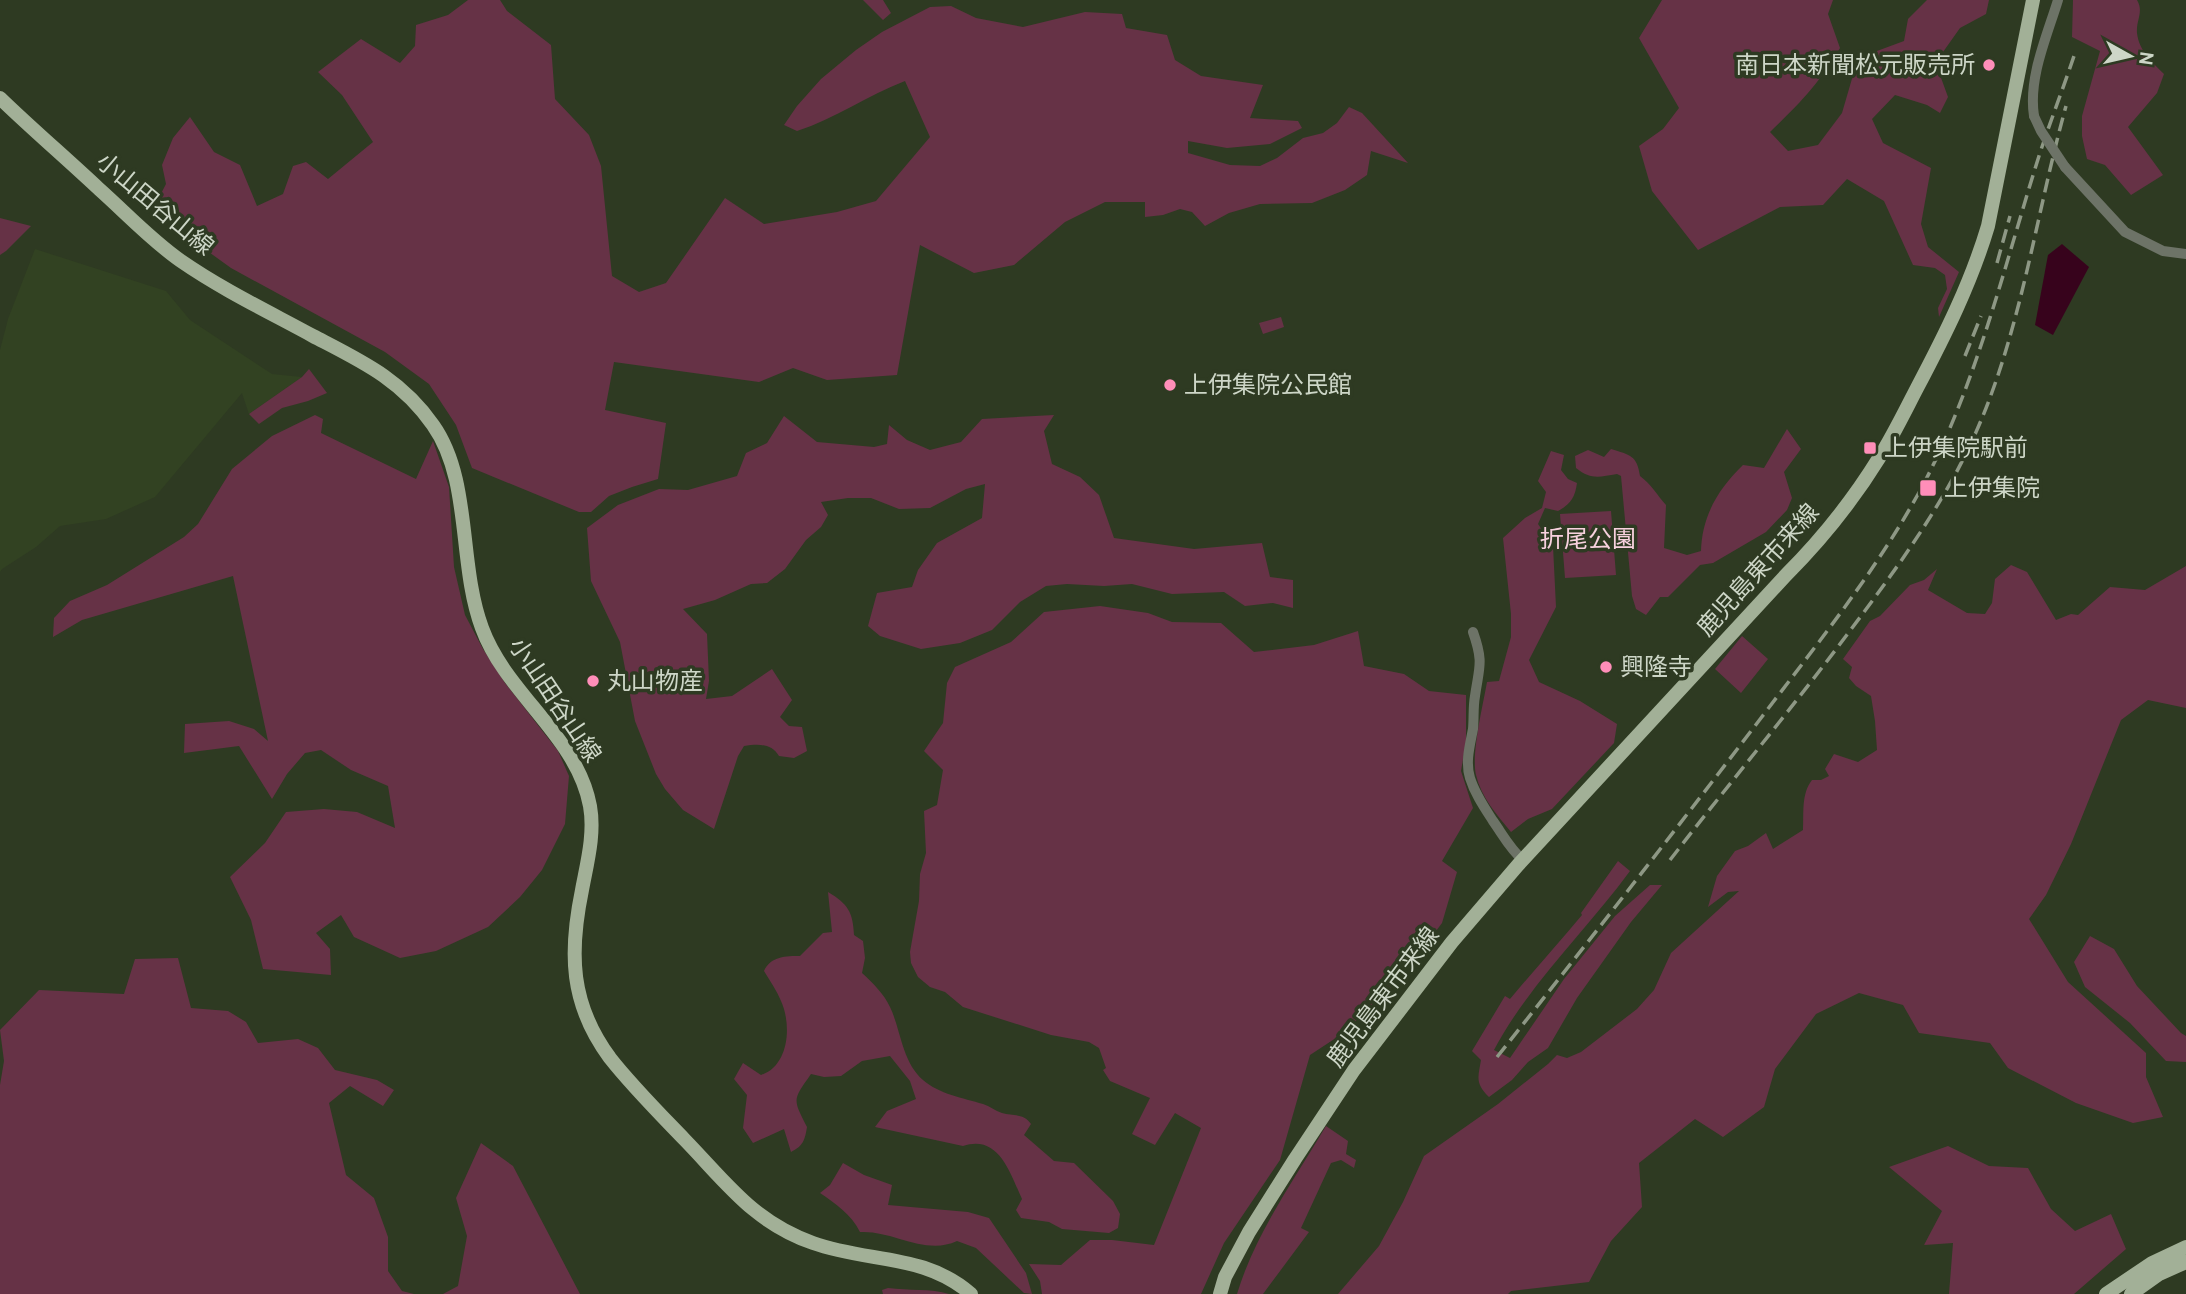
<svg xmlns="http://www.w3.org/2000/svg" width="2186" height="1294" font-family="Overpass,'Noto Sans JP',sans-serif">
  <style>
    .built { fill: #324222 }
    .green { fill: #663246 }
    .water { fill: #37031c }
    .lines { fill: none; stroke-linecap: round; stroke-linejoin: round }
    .minor { stroke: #6d7367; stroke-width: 10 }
    .major { stroke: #a2b097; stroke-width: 14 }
    .rail { stroke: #8e9885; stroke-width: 3.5; stroke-dasharray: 14 7; stroke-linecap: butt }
    .minor-bridge { stroke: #6d7367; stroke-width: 10 }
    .poi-dot { fill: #ff8eb9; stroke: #2e3a22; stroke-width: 2.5 }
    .labels { text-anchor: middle; stroke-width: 7; stroke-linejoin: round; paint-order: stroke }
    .poi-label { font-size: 24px; fill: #cdd6c7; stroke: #2e3a22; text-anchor: start }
    .street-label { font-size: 24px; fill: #cdd6c7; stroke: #2e3a22 }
    .park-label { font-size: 24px; fill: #f8d1de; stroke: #2e3a22 }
  </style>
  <rect width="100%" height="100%" fill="#2e3a22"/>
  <path class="built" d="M35,249L166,291L190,320L272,374L302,377L249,414L242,393L155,497L106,519L60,526L36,547L2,569L0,572V350L8,319Z"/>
  <path class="green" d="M468,0H500L507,11L551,45L555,99L589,135L601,166L612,276L639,292L666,283L725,198L764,224L837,212L876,201L930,137L905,81C868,95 835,119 797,131L784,125L797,106L821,79L856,50L882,32L930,7L951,6L976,18L1023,27L1085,12L1122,14L1126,28L1167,35L1175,60L1201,76L1263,85L1250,118L1298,121L1302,128L1270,144L1227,148L1188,141V153L1230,165L1260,166L1277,158L1303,138L1323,133L1337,123L1349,107L1362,113L1408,163L1371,151L1367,175L1345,190L1312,203L1260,204L1229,213L1205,226L1192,212L1180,209L1163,215L1145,217V202H1105L1065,222L1014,265L974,273L920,245L897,375L827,380L793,368L759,382L614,362L605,410L666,423L658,479L632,487L609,496L591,512H579L472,468L456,425L429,384L385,352L231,268L152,211L166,184L162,165L173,138L190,117L214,152L240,165L257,206L283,194L293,166L306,162L328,179L373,142L342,95L318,72L361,39L400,63L415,46L416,25L448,15Z
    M863,0H883L891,13L883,20Z
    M1662,0H1833L1828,14L1840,48C1819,84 1799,104 1770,132L1788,151L1818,145L1842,113L1858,58L1904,41L1908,19L1927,0H1989L1986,14L1960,28L1943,52L1940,75L1948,97L1940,113L1927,105L1895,95L1872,119L1883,143L1931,168L1921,224L1928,247L1959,272L1939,317L1938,308L1947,289L1945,275L1935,268L1913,265L1884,201L1847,179L1823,205L1780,207L1698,250L1652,191L1639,146L1663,129L1679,108L1639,38Z
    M2073,0H2137C2144,12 2136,20 2137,33C2139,51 2152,62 2164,74L2157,93L2128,127L2163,175L2131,195L2105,165L2087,159L2082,136V116L2100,51L2072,37Z
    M0,218L31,226L6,251L0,255Z
    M1281,317L1284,327L1263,334L1259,323Z
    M309,369L327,393L308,401L282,408L259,424L249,414L302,377Z
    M315,415L323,419L321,433L416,479L433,441L449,487L454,567L465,615L483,649L505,683L558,751L569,776L565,824L542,870L520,897L488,927L436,951L400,958L354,937L341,915L316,933L330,949L331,975L263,969L251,920L230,877L265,843L286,812L324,809L357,812L395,828L388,786L351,770L321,750L305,753L287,774L272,799L239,746L184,753L185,724L229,721L254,729L268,741L233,576L82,620L53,637L54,618L70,601L107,585L184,537L198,524L232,469L272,436Z
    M1054,415L1044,431L1052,464L1080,477L1099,495L1114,538L1194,549L1262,543L1270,577L1293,580V608L1273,603L1245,606L1224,592L1172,594L1132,584L1104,586L1067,584L1046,586L1020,602L992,630L960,643L921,649L880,636L868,626L877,593L912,587L918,570L937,543L982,518L985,484L966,489L930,508L899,509L871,498H848L821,502L828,515L821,527L806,540L785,569L767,583L751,584L715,600L683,609L707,634L709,681L706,699L732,696L772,669L792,700L780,717L789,726L802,727L807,751L794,758L779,756C771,743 758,744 744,746L738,756L714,829L683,810L665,789L656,774L635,721L620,642L591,581L587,528L618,505L659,489L688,490L737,476L746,453L767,443L784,416L817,442L874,447L887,444L889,425L907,440L930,450L961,442L982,419Z
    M1787,429L1801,449L1784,472L1792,498L1787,510L1766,532L1713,563L1700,565L1668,597H1660L1646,615L1636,609L1632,596L1621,476L1617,474C1599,477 1591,480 1576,468L1575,456L1588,450L1604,457L1611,449C1630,455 1637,455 1640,476C1651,484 1657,495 1666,505L1664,548L1687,555L1701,551C1702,516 1718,489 1743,465L1764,468Z
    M1551,451L1564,455L1561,470L1568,479L1577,483C1575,497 1571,504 1558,511L1545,508L1538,524L1553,546L1556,607L1529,660L1539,682L1580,701L1617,724L1614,743L1552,809L1528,819L1511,832C1497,815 1481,797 1476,775C1471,754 1483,705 1487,682L1499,681L1511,637V614L1503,538L1525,518L1542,508L1546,492L1538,481Z
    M1611,511L1616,575L1565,578L1560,514Z
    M2011,565L2027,572L2056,620L2071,614L2078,615L2110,587L2145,590L2186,566V708L2148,700L2121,720L2071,844L2046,895L2029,919L2068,982L2146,1053V1077L2163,1117L2133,1123L2076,1103L2008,1068L1990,1043L1919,1033L1903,1005L1859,993L1816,1014L1775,1069L1764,1107L1723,1137L1695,1119L1639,1163L1642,1207L1611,1241L1589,1282L1511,1291L1508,1294H1338L1379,1246L1403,1202L1424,1156L1498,1104L1548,1064L1557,1055L1567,1058L1581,1052L1637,1009L1654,990L1671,953L1739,891L1728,892L1708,907L1717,876L1735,851L1748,846L1766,833L1773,849L1803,830C1804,813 1801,794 1812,780H1821L1829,776L1825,769L1834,754L1858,762L1877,750L1875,721L1871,696L1856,686L1849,678L1852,667L1843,659L1870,621L1880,616L1910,585L1924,580L1937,569L1928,590L1967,613L1985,614L1992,603L1995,579Z
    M1100,606L1148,613L1172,622L1221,623L1254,652L1314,645L1358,631L1364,666L1404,674L1429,691L1466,695V742L1461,771L1473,808L1442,861L1457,872L1442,923L1397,983L1342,1034L1310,1055L1280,1160L1224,1243L1201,1294H1042L1040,1281L1029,1264L1061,1265L1090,1240H1112L1154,1245L1201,1128L1175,1113L1155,1145L1132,1134L1150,1098L1110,1081L1103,1070L1106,1068L1099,1048L1089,1042L1051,1035L963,1007L945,992L930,987L918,977L911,963L910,952L919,901L920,874L926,853L924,811L937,805L943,770L924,751L943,723L947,683L955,667L1011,642L1044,612Z
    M1742,636L1768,659L1741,693L1715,669Z
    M1618,861L1630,871C1586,931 1529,984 1494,1050L1510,1058L1564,979L1615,916L1650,885H1662L1631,922L1577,998L1548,1048L1528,1062L1512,1080L1489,1097C1475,1083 1478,1078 1481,1060L1472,1051L1505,996L1510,999C1534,970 1559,943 1582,915L1581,913Z
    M828,892C848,904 853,912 854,935L863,941L865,958L862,973C873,983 884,994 890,1007C901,1030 902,1062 923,1080C939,1094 963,1098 983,1104C990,1106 995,1111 1002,1113C1013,1116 1024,1113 1031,1124L1024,1135L1054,1161L1074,1163L1113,1201L1120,1214L1118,1228L1109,1233L1062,1229L1049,1222L1021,1218L1016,1210L1022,1199C1010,1173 999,1134 963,1146L875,1127L887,1111L916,1099L910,1081L890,1056L862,1061L841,1076L824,1077L811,1074C793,1100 792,1098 807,1127C805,1140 803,1146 791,1152L784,1129L753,1143L743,1128L747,1095L734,1079L743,1063L761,1075C789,1066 792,1025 781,1001C777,991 770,981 764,971C771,956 786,956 800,956L823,933L832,932Z
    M2090,936L2114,949L2137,986L2181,1033L2186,1036V1062L2166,1061L2130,1023L2085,987L2074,962Z
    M178,958L191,1008L228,1011L246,1022L258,1043L298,1039L318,1048L335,1070L377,1080L394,1090L383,1106L350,1086L329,1103L346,1175L374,1198L388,1237V1271L402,1291L414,1294H0V1085L4,1061L0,1030L39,990L124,994L135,959Z
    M1326,1126L1348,1141L1346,1154L1356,1160L1354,1168L1341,1160L1331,1163L1301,1228L1309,1232L1263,1294H1237C1255,1234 1294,1180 1326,1126Z
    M481,1143L513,1166L580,1294H443L458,1286L467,1236L456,1198Z
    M1948,1146L1989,1166L2028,1168L2051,1209L2075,1231L2111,1214L2126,1249L2074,1294H1949L1953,1243L1924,1245L1942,1211L1889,1167Z
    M843,1163L864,1175L892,1185L888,1205L968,1212L989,1218L1026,1273L1032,1294L1024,1293L976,1248L957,1241C925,1256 893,1230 860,1232C851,1214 836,1204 820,1193L830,1185Z
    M888,1288C908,1291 931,1288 949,1294H883L882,1290Z"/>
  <path class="water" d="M2062,244L2089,267L2053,335L2035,325L2048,255Z"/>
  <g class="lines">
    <path class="minor" d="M2034,116C2028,78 2047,36 2058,0
      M2065,167L2125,232L2163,251L2186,254
      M1473,632C1484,663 1479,667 1475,696C1473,707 1474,718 1473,729C1470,745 1465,762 1470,778C1475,794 1484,807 1493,821C1503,835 1510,849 1523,860"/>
    <path class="major" d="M0,98C32,129 66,158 99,189C126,213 152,241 181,261C223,290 269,312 313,336C361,361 401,379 433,425C472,480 458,564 482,628C506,694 577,736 590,806C595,834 587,863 582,890C569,953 570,1004 610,1058C632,1086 659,1113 684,1139C726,1182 753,1222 813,1243C869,1263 924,1253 971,1294
      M1220,1294L1225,1277L1249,1232L1295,1159L1354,1070L1452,942L1518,865L1786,575C1821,540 1853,500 1879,458C1893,436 1905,411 1917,388C1945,335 1971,283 1988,226L2033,0
      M2106,1294L2152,1263L2186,1247
      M2131,1294L2159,1274L2186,1262"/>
    <path class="rail" d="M1997,263L2010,216
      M1965,356L1981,316
      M1670,860C1728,785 1789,712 1846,636C1892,575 1940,510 1972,441C2021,335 2035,218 2066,106
      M1497,1057C1586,945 1674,832 1761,718C1817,644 1877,570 1922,487C1977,383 2004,267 2039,156C2050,122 2063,89 2074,56"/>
    <path class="minor-bridge" d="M2034,116L2041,131L2065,167"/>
  </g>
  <g class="poi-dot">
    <circle cx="1989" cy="65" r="7"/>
    <circle cx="1170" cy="385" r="7"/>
    <rect x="1863" y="441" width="14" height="14" rx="3.5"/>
    <rect x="1919" y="479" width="18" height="18" rx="3.5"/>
    <circle cx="1606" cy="667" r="7"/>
    <circle cx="593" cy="681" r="7"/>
  </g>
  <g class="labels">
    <g class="poi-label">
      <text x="1975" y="73" text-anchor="end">南日本新聞松元販売所</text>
      <text x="1184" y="393">上伊集院公民館</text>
      <text x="1884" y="456">上伊集院駅前</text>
      <text x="1944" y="496">上伊集院</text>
      <text x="1620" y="675">興隆寺</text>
      <text x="607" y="689">丸山物産</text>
    </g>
    <g class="street-label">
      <text transform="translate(155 204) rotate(40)" y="8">小山田谷山線</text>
      <text transform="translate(1758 570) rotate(-48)" y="8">鹿児島東市来線</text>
      <text transform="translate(555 700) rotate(56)" y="8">小山田谷山線</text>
      <text transform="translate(1383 997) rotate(-53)" y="8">鹿児島東市来線</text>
    </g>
    <g class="park-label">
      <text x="1588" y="547">折尾公園</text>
    </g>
  </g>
  <g transform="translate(2130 56) rotate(98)" stroke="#2e3a22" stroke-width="5" paint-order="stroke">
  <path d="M0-5L12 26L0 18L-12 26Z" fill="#cdd6c7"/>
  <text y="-10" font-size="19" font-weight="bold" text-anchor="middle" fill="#cdd6c7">N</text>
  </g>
</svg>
